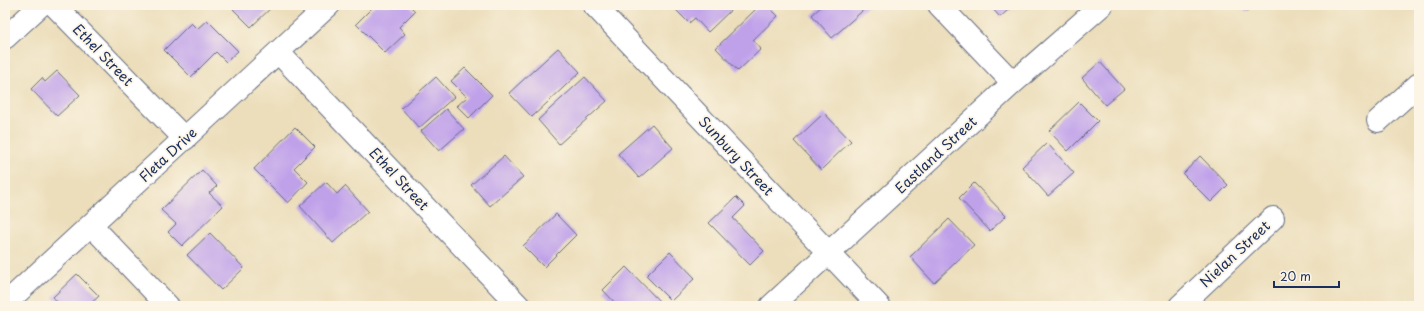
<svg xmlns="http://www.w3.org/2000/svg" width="1424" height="311" font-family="'Playpen Sans',sans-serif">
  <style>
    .building { fill: #bfa1ea }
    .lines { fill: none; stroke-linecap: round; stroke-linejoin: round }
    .minor-casing { stroke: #646c7f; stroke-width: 24 }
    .tertiary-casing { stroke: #646c7f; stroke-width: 24 }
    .minor { stroke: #fff; stroke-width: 22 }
    .tertiary { stroke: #fff; stroke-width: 22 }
    .labels { text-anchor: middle; stroke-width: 3.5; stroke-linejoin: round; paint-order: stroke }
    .street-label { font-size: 14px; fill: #1b2f5e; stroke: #fcf5e5 }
  </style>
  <rect width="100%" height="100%" fill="#fcf5e5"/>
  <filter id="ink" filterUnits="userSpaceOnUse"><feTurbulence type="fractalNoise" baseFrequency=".025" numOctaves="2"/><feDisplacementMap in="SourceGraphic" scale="8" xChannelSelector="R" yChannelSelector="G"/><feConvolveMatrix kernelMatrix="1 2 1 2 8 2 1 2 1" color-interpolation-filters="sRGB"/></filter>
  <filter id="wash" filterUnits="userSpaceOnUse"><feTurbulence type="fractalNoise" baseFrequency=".012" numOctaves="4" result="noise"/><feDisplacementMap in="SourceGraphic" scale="16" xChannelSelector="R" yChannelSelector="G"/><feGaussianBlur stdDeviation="0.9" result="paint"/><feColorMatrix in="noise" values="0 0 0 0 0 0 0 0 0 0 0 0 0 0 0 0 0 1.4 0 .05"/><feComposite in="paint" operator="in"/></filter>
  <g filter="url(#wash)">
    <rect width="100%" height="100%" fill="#ecdebb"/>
    <g id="blocks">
      <path class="building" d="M237,5H274L251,27L233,9Z
        M375,5H409L415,11L399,27L405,34L385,53L356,24Z
        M676,5H736L708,32L695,18L689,23L674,8Z
        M760,5H767L778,16L753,40L761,49L738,71L716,48Z
        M823,5H869L832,38L812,15Z
        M993,5H1014L1000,17L991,7Z
        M1240,5H1254L1246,12Z
        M207,20L238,51L226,62L216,52L191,77L164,50L191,23L197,29Z
        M558,48L580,72L532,117L509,93Z
        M1100,62L1124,89L1105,105L1082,78Z
        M465,68L492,95L469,118L457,106L467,97L451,81Z
        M57,71L80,95L57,116L31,89L42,78L45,82Z
        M436,77L454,97L419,128L401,108Z
        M585,77L607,101L559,144L538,120Z
        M1079,102L1098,121L1068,151L1049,131Z
        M446,109L464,129L439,151L421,131Z
        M824,113L851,141L821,170L794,141Z
        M652,124L673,148L639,178L618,154Z
        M295,127L315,147L294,168L308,182L288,203L254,169Z
        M1047,143L1074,173L1048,196L1022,167Z
        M504,156L523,177L490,206L471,185Z
        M1200,156L1228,185L1211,202L1183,174Z
        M202,170L217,186L209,193L223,206L182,246L168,232L176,224L161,210Z
        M326,182L337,194L345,186L368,211L333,243L300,206Z
        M974,183L1006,216L990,231L959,198Z
        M736,197L745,206L733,218L764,251L750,265L709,223Z
        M556,214L576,235L544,267L523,246Z
        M949,219L974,245L934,283L910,257Z
        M210,233L244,268L221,290L187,255Z
        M670,252L695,278L671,301L646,276Z
        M626,267L664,306H618L603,290Z
        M77,274L99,296L88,306H55L58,303L53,297Z"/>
    </g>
  </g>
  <g filter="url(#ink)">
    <use href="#blocks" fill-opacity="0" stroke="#646c7f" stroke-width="1"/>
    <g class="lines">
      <defs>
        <path id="minor" d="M54,5L185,139
          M939,5L1013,83
          M5,38L41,5
          M279,53L519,306
          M1378,121L1419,84
          M91,225L168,306
          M5,304L329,5
          M771,306L1013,83L1102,5
          M1180,306L1273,218"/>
        <path id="tertiary" d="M594,5L879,306"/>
      </defs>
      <use href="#minor" class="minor-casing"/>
      <use href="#tertiary" class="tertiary-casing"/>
      <use href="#minor" class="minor"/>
      <use href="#tertiary" class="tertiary"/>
    </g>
  </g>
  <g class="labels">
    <g class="street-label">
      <text transform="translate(103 55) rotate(46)" y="5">Ethel Street</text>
      <text transform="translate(168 155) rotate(-43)" y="5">Fleta Drive</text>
      <text transform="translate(936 155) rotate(-43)" y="5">Eastland Street</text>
      <text transform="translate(736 156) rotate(47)" y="5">Sunbury Street</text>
      <text transform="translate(399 179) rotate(47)" y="5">Ethel Street</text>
      <text transform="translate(1235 254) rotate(-43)" y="5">Nielan Street</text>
    </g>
  </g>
  <rect width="1424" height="311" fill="none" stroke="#fcf5e5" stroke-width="20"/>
  <path d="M1274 281v6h65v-6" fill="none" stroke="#1b2f5e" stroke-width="2"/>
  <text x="1280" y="281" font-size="12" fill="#1b2f5e" stroke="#fcf5e5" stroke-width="3" paint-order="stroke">20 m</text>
</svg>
